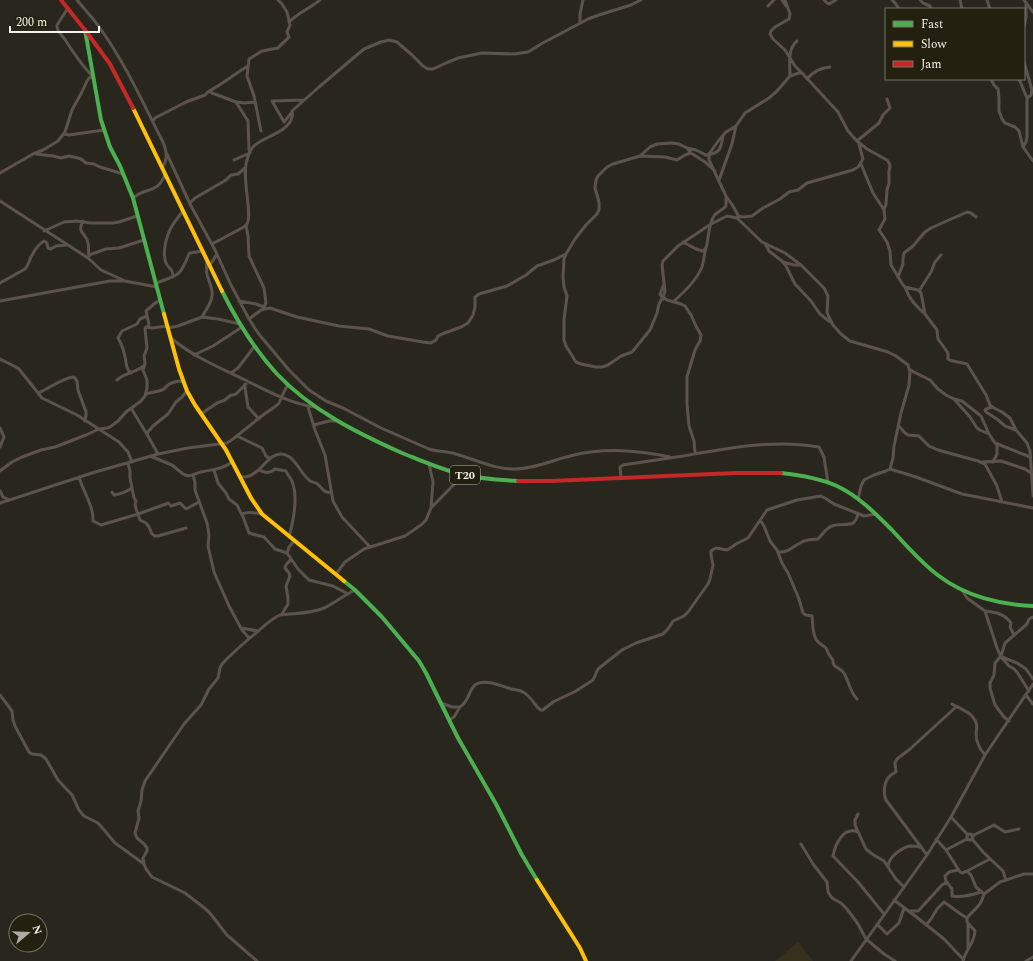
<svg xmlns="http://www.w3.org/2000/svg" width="1033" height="961" font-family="Spectral,serif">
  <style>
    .built { fill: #35311c }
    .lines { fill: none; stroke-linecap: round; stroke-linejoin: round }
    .street { stroke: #5c544c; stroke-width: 3 }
    .fast { stroke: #4caf50; stroke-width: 4 }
    .slow { stroke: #ffc107; stroke-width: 4 }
    .jam { stroke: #c62828; stroke-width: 4 }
    .labels { text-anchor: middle; stroke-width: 3.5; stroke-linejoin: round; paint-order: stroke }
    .shield { fill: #232010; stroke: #b7b4a8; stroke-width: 1 }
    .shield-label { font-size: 11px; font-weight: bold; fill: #f6f4e9 }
  </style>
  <rect width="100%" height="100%" fill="#29261e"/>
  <path class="built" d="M798,942L813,961H775Z"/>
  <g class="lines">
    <path class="street" d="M77,0C85,10 95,20 102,31C126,65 144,105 163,142C167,152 168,159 162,168
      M782,0L786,6
      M785,0L790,14L789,19L775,27L771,31L770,34L773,39L785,50L795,66L802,73
      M824,0L827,3L829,4L836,0
      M892,0L896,4L899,9
      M920,0L923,3L930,6L931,9
      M960,0L962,9
      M987,0L990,9
      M1024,0L1033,12
      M768,6L774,0
      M289,22C298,13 310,8 320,0
      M580,23V14L583,0
      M1024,27L1026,17V4
      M790,76C790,65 787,49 797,41
      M807,79C814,71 820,68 830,67
      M991,79L994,85L998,89L999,98V111L1002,119L1005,123L1015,127L1019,131L1023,147L1033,161
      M1019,79L1027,98
      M209,91C223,84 234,74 248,66
      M237,102L244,103L255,102
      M292,112L284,122L272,101L304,100
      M153,121L155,118L186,102L205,95L209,91L212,93L236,102L248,121L249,150L250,153L234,160
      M261,131L254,96L247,76L249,59L262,51L278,48C281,44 286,41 289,37L287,32L290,25L287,12L282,4L278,0
      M64,134L69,135L104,130
      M857,141L879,123L883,115L890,108L887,99
      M1023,147L1026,142L1027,137V98L1031,95L1032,90L1024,62
      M687,148L696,150L706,155
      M36,154L53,156L61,158L69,156L78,158L81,159L86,163L94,164L100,167L123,174
      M167,154L190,204L215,250L231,285L249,319L258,333L289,370L309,390L326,401L343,408L381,428L429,449C438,452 447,451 456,454C474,459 496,470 515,469C535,469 555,459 574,455C606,447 638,450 670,457
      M705,155C720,154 721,149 723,136
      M640,156L665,157L677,160L685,155L691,153
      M861,164L873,193L884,210
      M715,171L705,162L691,153L687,148L679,144L672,143L657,144L650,147L640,156L613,164L607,167L598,176L596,180L595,188L599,202V210L597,214L586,225L575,239L566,254L564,259L563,277L564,287L567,296L564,319V340L566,346L576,362L581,364L596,367H602L608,365L621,356L632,352L650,330L657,313L659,304L663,297L665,291L662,265L663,261L678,246L711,224L727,216L737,218L762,242L785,253L801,265L824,288L828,296L827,312L829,317L833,325L841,334L850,341L888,352L896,356L908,365L910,372L909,385L901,413L894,446L893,458L890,469L886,471L874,475L864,480L861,486L858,499
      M0,173L33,154L43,150L58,141L65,132L72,110L82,92L87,81L89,78L93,77C83,66 74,54 66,41C63,35 56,32 57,25L68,8
      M719,180L732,144L736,126
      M726,196L733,206L739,217
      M133,198C147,186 156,195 165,175
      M0,201L88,258L101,270L123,280
      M190,204L191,202L195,198L226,180L231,175L238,174L245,168
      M738,216L744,217L752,216L763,208L780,199L789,192L798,190L807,183L853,170L858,167L863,159L859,144
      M83,221C76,234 87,233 88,243C89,247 88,252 89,256
      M246,225L248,236L249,256L264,288L266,303L263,309
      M44,231L64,222L77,221L90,223H113L119,222L137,216
      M683,242L696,249L703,251L706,248C709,238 708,225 714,216C716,212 723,210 726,206V196L709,160V154L719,140L726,132L736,126L745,113L769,98L777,91L790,76L799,73H802L838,112L848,131L857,141L867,149L887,160L889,163L890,166L889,171V183L887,190L886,204L884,210L885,219L879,230L887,242L890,251L891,265L903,285L905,287L918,290L921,293L922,298L925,314L937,330L938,339L948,353V359C952,362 961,362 967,364L986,395L990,405L994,408L1002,412L1010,418L1016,430L1027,443L1030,451L1033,496
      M212,244L242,228C244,227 246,226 247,224C253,214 241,177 247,160C248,156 250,150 254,146C263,137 289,132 292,117C293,116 292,113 292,111L319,87L364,49L381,42L389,40L397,42L412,55L423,66L428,69H433L446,63L458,58L482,53L514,54L528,52L541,44L588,19L599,15L631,5L641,0
      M766,245L769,251L782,261L786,266L795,284L811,301L820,314L830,322
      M89,255L106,249L119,248L144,240
      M783,262L794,265H801
      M210,265L217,254
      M173,277C173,267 169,270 166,263C162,253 166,236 172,226C175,221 179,216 183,211
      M898,277L903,264V258L904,253L913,246L925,232L931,228L967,212L971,213L976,217
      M0,283L25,269C28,266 29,261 31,257C34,251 39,244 44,241L47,243L48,248L51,249L56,246L66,245
      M156,283C178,275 180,277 189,254L190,253L203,251
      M905,287C909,299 916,306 925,314
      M919,291L931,272L935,262L941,255
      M663,297L667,300L681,304L685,306L691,315L696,326L701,335L700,341L695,350L687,377V404L689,426L694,441L695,453
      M663,299L660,294L664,284
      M0,301L110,281H125L157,287
      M239,301L256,304L264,307
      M674,301C684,292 696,281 702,267C704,261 704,254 706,248
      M202,317C206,310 211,304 212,296C213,290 210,284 208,278C206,272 206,267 207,261
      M249,319L261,310L270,308L297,317L339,326L369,329L388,336L423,342L431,343L436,340L438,336L442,334L461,327L468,323L473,315L475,307V297L479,294L507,286L526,275L537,266L554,260L566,254
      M148,327L149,324L146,311L154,304L160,300
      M168,328L178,326L202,317L218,319L240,324
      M171,338C192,356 218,367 243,379C266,390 290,404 315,407
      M194,355L213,346L242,327
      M0,359L16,367L19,369L42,398L77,415L119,442L128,452L132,462
      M909,369L914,372L930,380L938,389L946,395L954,399L970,417L977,428L980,430L989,434L995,443L1030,457
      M131,373C125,368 127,364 125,357C124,351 121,343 118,338L122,331L137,324L140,319L147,316
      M231,373L238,368L254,347
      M117,380C125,373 136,372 144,366
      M245,384V388L248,407L259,419
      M38,393C48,389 64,377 74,377L77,381L78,390L86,412V415L85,421
      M146,394C151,392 157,392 162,390C168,387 162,389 167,386C171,382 178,381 183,381
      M954,399L962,401L981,416L989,434
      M308,407L315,430L325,455L333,501L342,517L370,547
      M992,407L986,409L985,410L986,412L997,419L1005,426L1016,430
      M131,408L148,436
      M201,414L217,403L225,400L231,395H234L237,393L246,384
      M314,425L329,421H336
      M899,426L905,433L908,435L919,436L929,446L938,450L978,461L985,464L997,486L1002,502
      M0,428L4,437L0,447
      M237,436L262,448L266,456L270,459
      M158,454L148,436L147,433L153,426L168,414L176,402L182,397L187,391
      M150,456L172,465L183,474L188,476C193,475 197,473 201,472C213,469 221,470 232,462
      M983,462L1001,461L1025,469L1031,473
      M993,462L997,454V444
      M128,463L130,471V478L134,498L136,501L135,505L137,512L140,520L146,523L149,527L152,534L155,536H158L186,528
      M429,464L433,482L431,508
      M890,469L916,477L962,494L1033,508
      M214,470L218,483L226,493L229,499L237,505L242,515
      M259,470C266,473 268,474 275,469L286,471C288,476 292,479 293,484C298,499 293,522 289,537
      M0,471L12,462L22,457L41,450L55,447L86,435L99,429L107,428L110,427L118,421L126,412L141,401L145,396L147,388V380L143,370L145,363L144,356L147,348L145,329L146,327L152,328L167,326
      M193,475L195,482V490L207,523L209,535L208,546L214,572L229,606L242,630L249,638
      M240,476C241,477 246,477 246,477C260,475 269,452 282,454C295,456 299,471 308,479C310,482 313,482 316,483C324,488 320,491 331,493
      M79,477C83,491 94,507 93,521L101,525L138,514L166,504L168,503L171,506L180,503L186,509L199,502
      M621,478L620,467L623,465C643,462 663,459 683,456C728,448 774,439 819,447L824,457L828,483
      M0,491L3,497L9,500
      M112,492L114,495C121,494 126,492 132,488
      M0,503L92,473L158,454L188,448L227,443L233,439L263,415L276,406L279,403L284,392L288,384
      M262,514C255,513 249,511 242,514L249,533L264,537L275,549L287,553
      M760,520L764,526L770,541L777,550L782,563L788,573L799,599L803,613L806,615L812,616C813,624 812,632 816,639C818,644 823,645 826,648C828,653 829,656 833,660C832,668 840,667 844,673C849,682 850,692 857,699
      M294,541L289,547L287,553L298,569L309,580L333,586L348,594
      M778,552C789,553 793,546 802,542C807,539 813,540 818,539C823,534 826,528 832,526C844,521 855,531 858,513
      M336,574L345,562L364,549L405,536L421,525L426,520L431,508L463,475
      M962,590L967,598L985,611L997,648L1000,655L1002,657L1017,663L1026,669L1033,679
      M985,611C995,612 1005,614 1011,623L1010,627L1014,635
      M282,614L288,604V598L286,586L290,576L289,573L285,568L286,565L291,559
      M241,628L258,631
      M1001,657L1009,666L1014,669L1017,672L1029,691
      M0,695L12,711L13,720L15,726L29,752L32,754L41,755L46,759L58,780L72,795L79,810L84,816L98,823L105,831L115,843L144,864
      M1026,695L1033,704
      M441,703L452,707H460C470,700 468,691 475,685C484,678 502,686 511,689C515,690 520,690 523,692C529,695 534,703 538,708L541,710H543L553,702L576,691L593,680L598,669L622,650L636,643L663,634L668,629L673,621L684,616L688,612L708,584L710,579L713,565L711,554V551L714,549L716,548L727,550L729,549L736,544L748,538L767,510L797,500L821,496L825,498L834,504L864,516L876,514
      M952,704C959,708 967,711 972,716C978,723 977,726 976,734C976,741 980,750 985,755
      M449,720L454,717L460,707
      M1009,721L1004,717L995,705L990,688V683L994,675L995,663L1001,656L1005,643L1027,624L1029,619L1033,617
      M858,814L855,820V825L866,849L872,854L884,861L896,879L904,887
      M951,817L968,835
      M858,832C843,826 835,845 833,856L858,882L884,914
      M967 837a3 3 0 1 1 6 0a3 3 0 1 1-6 0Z
      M972,836L994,825L1005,832L1019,829
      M936,839L946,850L960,872L962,873L967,871L971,875L976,887L984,894C980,908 975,908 967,918V922L975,931C974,945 966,948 963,961
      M972,839L983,852L1003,871L1006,880
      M801,844L813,864L827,882L828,892L832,898L841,903L847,909L858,924L866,939L884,954L895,961
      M946,850L967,839
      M927,855L886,800C883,793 884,781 890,776C891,774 894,773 896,772L895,763L897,759L910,749L956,707
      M888,866C889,857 901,848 910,846C913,846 917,846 920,847
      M958,870L949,872L945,876L946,881L952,889V896C962,898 972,895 981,892
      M967,871L990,859
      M984,894L1000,882L1024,874H1033
      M894,900L919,919L944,939L963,959
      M909,911H918L920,909L942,885L947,882
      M877,924L887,934L899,923L904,908
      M926,925L931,919L937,909L944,902L962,915L967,918
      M968,948V924
      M257,961L227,935L209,912L203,907L185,893L152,877L146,869L144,864L143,858L147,851V848L144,844L137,838L135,833L139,818L138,811L141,801L142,790L145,781L184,724L201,705L209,689L218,678L220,668L222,664C233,652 245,642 257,632C265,625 271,619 280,615C294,613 310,614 324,608C335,603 344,595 355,590
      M851,961L927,855L951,817L985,755L1033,684
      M1026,961L1033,957"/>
    <path class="fast" d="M85,30L101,120L110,147L120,166L133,198L164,314
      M222,291C237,321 254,349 277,374C311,410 357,433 402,453C422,461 442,470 464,475C482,479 500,480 518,481
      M781,473C800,475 819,478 837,486C858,496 875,513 891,529C906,545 921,563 939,576C965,596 1001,605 1033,606
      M344,581L355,590L382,617L419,661L426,673L458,738L496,804L522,855L537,880"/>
    <path class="slow" d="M133,108L222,291
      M164,314L179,369L187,391L195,405L226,450L251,498L262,514L344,581
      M537,880L580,948L586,961"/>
    <path class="jam" d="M61,0L85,30L110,64L133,108
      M518,481H551L736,473H781"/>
  </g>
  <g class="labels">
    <rect class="shield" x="450" y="466" width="30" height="18" rx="3"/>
    <g class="shield-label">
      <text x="465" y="479">T20</text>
    </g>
  </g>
  <rect x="885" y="8" width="140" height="72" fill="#232010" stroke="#777567"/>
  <rect x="893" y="21" width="20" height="6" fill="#4caf50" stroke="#777567"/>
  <text x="921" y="28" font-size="12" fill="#f6f4e9">Fast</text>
  <rect x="893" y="41" width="20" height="6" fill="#ffc107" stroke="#777567"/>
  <text x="921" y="48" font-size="12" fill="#f6f4e9">Slow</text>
  <rect x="893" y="61" width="20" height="6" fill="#c62828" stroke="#777567"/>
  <text x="921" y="68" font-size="12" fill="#f6f4e9">Jam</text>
  <g transform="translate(28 933) rotate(71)"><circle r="19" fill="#232010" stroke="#777567"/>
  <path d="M0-3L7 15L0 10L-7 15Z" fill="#aeaca2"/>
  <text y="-6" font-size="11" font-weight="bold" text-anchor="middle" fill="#f6f4e9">N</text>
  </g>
  <path d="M10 26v6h89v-6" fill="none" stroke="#f6f4e9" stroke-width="2"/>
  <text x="16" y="26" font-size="12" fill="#f6f4e9" stroke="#232010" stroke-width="3" paint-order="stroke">200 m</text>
</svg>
